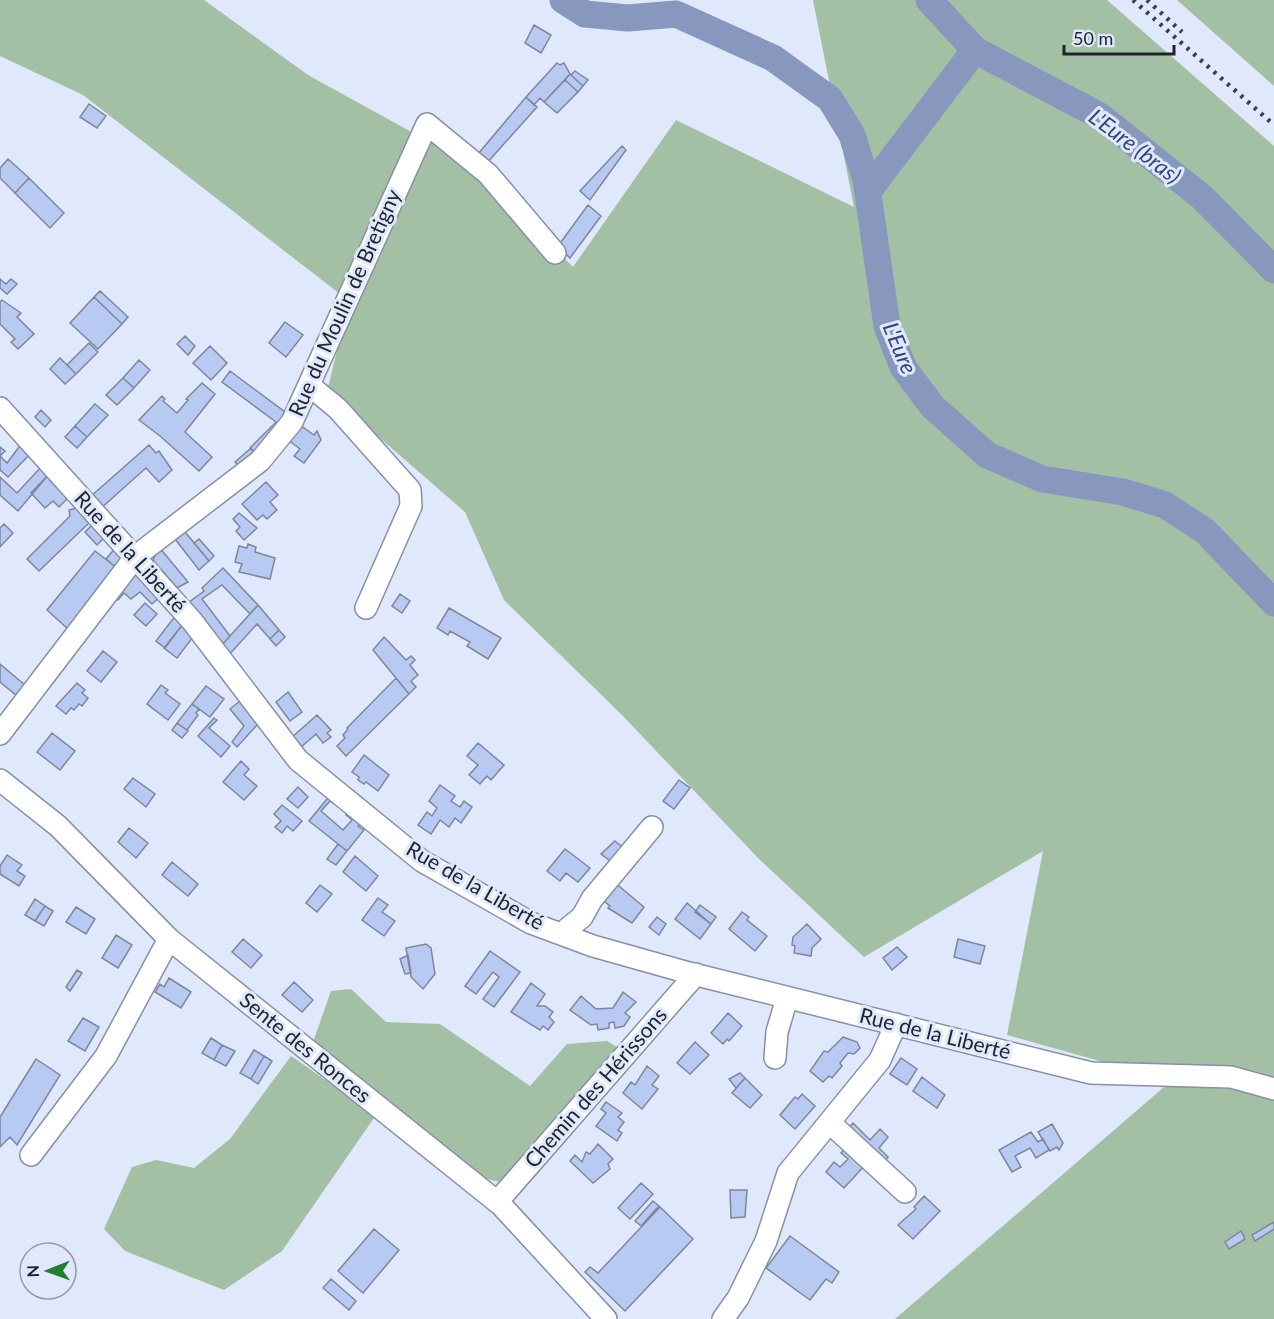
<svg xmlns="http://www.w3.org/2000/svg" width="1274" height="1319" font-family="Lato,sans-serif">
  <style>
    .green { fill: #a3c0a4 }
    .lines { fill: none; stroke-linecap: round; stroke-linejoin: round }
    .river { stroke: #8797be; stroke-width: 27 }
    .building { fill: #b8c9f2; stroke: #7d869d; stroke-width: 1.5 }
    .minor-casing { stroke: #8690a7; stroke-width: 24 }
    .minor { stroke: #fff; stroke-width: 21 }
    .rail { stroke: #3a3f49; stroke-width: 4.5; stroke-dasharray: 3 6; stroke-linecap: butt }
    .labels { text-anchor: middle; stroke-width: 6; stroke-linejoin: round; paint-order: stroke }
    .street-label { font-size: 21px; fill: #20242d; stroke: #e0e8fc }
    .water-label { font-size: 22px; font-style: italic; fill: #33467a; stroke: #e0e8fc }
  </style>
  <rect width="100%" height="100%" fill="#e0e8fc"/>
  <path class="green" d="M0,0H204L308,75L475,167L573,267L676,120L854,207L813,0H1107L1274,146V1319H895L1171,1081L1007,1035L1043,851L864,957L759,859L621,714L504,600L465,512L327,392L349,301L83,95L0,56Z
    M1177,0H1274V86Z
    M351,989L386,1022L440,1024L530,1086L567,1044L607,1041L620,1049L500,1182L479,1177L313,1042L331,991Z
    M291,1056L376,1115L282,1251L224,1290L125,1251L104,1229L132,1167L156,1160L194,1168L230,1139Z"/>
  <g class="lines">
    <path class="river" d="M563,0L585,14L628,18L676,14L773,58L830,99L852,135L866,180L887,326L903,367L932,406L987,455L1042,479L1123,492L1165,505L1205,531L1274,603
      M929,0L975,50L1100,116L1203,198L1274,270
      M868,191L975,50"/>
  </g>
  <path class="building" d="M534,25L551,35L541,53L525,43Z
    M557,63L560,65L564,63L570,74L544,102L540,98L534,105L526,97Z
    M575,71L588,80L583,86L571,75Z
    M570,74L583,86L578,92L565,80Z
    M565,80L578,92L557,113L544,102Z
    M526,97L537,107L487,163L478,154Z
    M89,104L106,116L97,128L80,117Z
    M622,146L626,150L590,200L580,191Z
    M8,159L29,178L15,193L0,178V168Z
    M29,178L64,213L50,228L15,193Z
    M588,205L601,216L570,258L558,246Z
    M0,279L6,284L11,279L17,284L7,294L0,288Z
    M100,291L128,317L122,324L94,297Z
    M94,297L122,324L98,349L70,323Z
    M2,300L21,313L17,317L34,334L18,349L11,342L15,339L0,324V302Z
    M285,322L303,335L286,357L269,343Z
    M185,336L195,346L188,355L177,344Z
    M89,343L98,352L76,374L67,365Z
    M210,346L227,363L211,380L193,363Z
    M60,358L76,374L65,384L50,369Z
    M139,360L150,370L134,388L123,378Z
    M230,371L289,415L256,455L250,448L276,422L222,382Z
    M123,378L134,388L117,405L106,395Z
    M202,383L215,394L185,432L212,457L199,471L160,436L139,420L162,396L165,399L163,401L177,413L188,400L186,399Z
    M95,404L108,415L87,437L75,426Z
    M41,410L51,420L45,427L35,417Z
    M297,423L314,435L317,431L321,440L304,463L294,456L300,449L286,438Z
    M75,426L87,437L77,448L65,437Z
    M22,443L31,453L8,477L0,470V447L5,451L0,456L7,463Z
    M149,445L156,453L159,451L172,470L159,482L146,468L100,509L90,497Z
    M251,448L256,455L241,468L235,462Z
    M42,466L49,474L18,511L0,495V477L17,493Z
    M49,474L70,496L59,507L53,501L45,508L31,493Z
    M266,482L278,495L270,502L277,510L267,519L263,515L257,520L242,504Z
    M80,507L92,520L39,571L27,559L70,516L69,510Z
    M239,513L257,528L244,540L236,531L240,527L233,519Z
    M94,523L106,536L97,545L85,532Z
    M4,524L13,533L0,547V528Z
    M181,527L209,561L199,570L172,535Z
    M199,539L214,556L209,561L194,543Z
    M248,544L256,547L255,552L275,558L270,579L239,572L242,564L235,562L239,546L247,548Z
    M116,547L123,554L117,568L106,559Z
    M159,547L188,582L177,588L153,560Z
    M95,551L117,568L69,630L47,610Z
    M223,568L258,605L250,614L222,585L202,599L230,636L220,647L188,603L204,591L202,588Z
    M137,570L161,596L152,604L140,592L131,599L124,593L118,600L111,594Z
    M400,594L410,601L402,613L392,606Z
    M145,603L157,614L146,626L134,615Z
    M258,605L279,630L270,639L257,624L228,656L220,647Z
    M449,608L501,638L488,659L467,646L470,642L450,631L448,635L437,628Z
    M176,615L183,624L165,648L156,641Z
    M183,624L193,637L177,658L164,648Z
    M279,630L285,637L276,646L270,639Z
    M384,637L406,660L411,656L415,660L410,665L418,675L411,681L416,687L409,694L373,650Z
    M103,651L117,662L101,682L87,671Z
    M0,664L25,685L17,696L0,682Z
    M396,678L409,694L346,756L337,746L345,738L343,735L348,729L347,728Z
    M77,683L85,690L82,693L88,698L82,706L79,704L74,710L71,708L66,714L56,706Z
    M161,685L168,690L165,693L180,704L168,720L147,704Z
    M206,686L224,699L210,717L192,704Z
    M288,692L302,712L290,721L276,702Z
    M240,701L258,724L237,747L232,742L244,726L230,709Z
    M192,704L199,709L196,713L198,715L187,730L177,723Z
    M317,715L331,730L327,733L331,737L323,743L316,734L300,748L290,739Z
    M214,718L217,720L209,728L230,746L221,757L198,736Z
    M177,723L188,731L182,738L172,730Z
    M52,733L75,751L60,770L37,752Z
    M478,743L504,765L491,780L487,776L480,784L469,775L478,765L467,756Z
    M364,755L389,775L378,791L366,782L364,784L358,780L359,777L352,772Z
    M241,761L249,769L244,775L257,786L244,800L223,782Z
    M133,778L155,794L146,807L124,789Z
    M679,780L690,788L674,809L663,801Z
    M440,785L455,796L451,801L460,807L464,801L472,807L461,823L455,818L449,827L440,820L431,834L418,825L427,812L432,816L437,808L429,801Z
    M298,787L308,797L298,808L287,799Z
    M333,798V803L330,801L321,811L343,830L352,820L346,815L349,811L362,821L358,826L364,830L347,851L309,821L327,799Z
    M282,805L302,821L293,831L287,826L282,833L275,827L281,821L274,814Z
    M129,828L148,843L136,858L118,842Z
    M615,841L625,849L614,864L601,854Z
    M338,844L347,851L336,865L327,859Z
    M565,849L590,868L578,882L566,873L560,881L547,871Z
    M7,855L22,865L17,871L25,876L19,886L0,874V866Z
    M355,856L378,876L366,891L343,872Z
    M172,862L198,884L188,896L162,875Z
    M613,881L644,907L632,923L608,908L610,906L600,898Z
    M320,885L332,894L317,912L306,903Z
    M378,898L388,905L382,912L395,921L384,936L362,920Z
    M35,899L45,906L35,921L25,915Z
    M687,903L711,924L700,939L675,919Z
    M700,905L716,917L711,924L695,912Z
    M45,906L53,911L44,926L35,921Z
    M76,907L95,919L86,934L66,922Z
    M742,912L749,917L747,920L767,936L755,951L729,929Z
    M657,917L666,924L659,935L649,927Z
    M807,924L821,939L812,948L811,956L794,953L795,946L792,945L793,937Z
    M116,935L132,945L118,968L102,958Z
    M243,939L262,955L251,968L232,952Z
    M958,939L985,946L980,964L954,957Z
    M426,944L431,948L435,974L423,989L411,977L406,948Z
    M897,947L907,957L892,970L883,958Z
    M490,951L520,972L494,1007L483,999L499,977L493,972L476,994L465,986Z
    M408,955L411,973L405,974L400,959Z
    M77,970L82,973L70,991L66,987Z
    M169,978L191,992L181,1008L155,992L160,984L164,987Z
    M294,982L313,1000L302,1012L282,995Z
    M531,983L545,994L537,1006H545L553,1012L549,1017L554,1022L548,1030L543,1026L540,1030L511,1012Z
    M623,992L636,1002L625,1013L630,1017L624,1026L615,1028L614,1022L609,1023V1028L598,1030L597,1024L591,1025L570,1010L581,996L596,1009L613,1008Z
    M728,1013L742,1026L729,1041L727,1039L723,1044L711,1033Z
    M83,1018L99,1027L85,1051L68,1041Z
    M843,1037L857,1042L860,1048L854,1054L848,1053L840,1063L842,1066L832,1078L829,1076L823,1082L810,1071L824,1051L828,1052Z
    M211,1038L222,1045L214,1060L202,1053Z
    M695,1042L709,1055L690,1074L677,1063Z
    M222,1045L235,1051L226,1066L214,1060Z
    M254,1050L264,1056L251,1079L240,1073Z
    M264,1056L272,1061L258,1084L251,1079Z
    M901,1058L917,1069L907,1085L890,1074Z
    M36,1059L60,1075L17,1145L10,1137L0,1147V1117Z
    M647,1066L659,1076L652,1085L658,1089L642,1109L623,1093L631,1082L635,1085Z
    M740,1073L745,1078L736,1088L729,1079Z
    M922,1077L945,1095L937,1108L913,1091Z
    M745,1078L762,1095L750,1108L732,1093Z
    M802,1094L815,1106L795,1129L780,1115L795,1097L798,1099Z
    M606,1102L622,1113L618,1117L624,1122L618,1130L622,1133L617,1141L596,1126L606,1113L601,1109Z
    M853,1123L870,1140L880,1129L888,1137L879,1148L888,1157L880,1168L844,1133Z
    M1052,1124L1063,1143L1059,1150L1057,1147L1050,1151L1038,1132Z
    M1031,1132L1038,1142L1043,1139L1049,1150L1036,1158L1030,1148L1015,1156L1021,1167L1012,1172L999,1150Z
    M598,1144L613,1159L608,1164L610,1169L593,1183L570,1161L575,1155L582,1162L586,1152L590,1154Z
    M847,1147L866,1164L844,1188L826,1172L834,1162L840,1167L848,1159L841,1153Z
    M641,1183L653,1194L630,1219L618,1208Z
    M730,1190H747L745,1217L731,1218Z
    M924,1196L940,1211L913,1239L898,1225L916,1209L914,1207Z
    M653,1201L659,1206L641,1226L635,1221Z
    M660,1207L693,1239L625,1311L585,1272L590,1267L598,1273Z
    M1274,1222V1229L1255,1241L1252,1235Z
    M374,1229L399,1250L363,1293L338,1271Z
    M1241,1231L1245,1239L1229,1249L1225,1242Z
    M790,1236L839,1272L832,1283L826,1279L810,1300L766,1268Z
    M331,1279L356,1301L349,1310L323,1288Z"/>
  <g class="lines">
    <defs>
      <path id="minor" d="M309,385L338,409L410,490L411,506L366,608
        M0,408L192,621L298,760L422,861L531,923L593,946L689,973L1091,1073L1231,1077L1274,1089
        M0,734L136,556L260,461L292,422L427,124L488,174L555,253
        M0,780L58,826L169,939L501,1205L606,1319
        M561,934L582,917L592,899L652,827
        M775,1058L777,1032L787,998
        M830,1123L905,1192
        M31,1155L106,1056L169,939
        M497,1202L696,974
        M723,1319L738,1298L766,1241L788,1173L880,1060L896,1024"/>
    </defs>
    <use href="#minor" class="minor-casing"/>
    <use href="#minor" class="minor"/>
    <path class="rail" d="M1133,0L1274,125
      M1147,0L1182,32"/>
  </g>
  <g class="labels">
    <g class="street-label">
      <text transform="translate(345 303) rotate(-66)" y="7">Rue du Moulin de Bretigny</text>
      <text transform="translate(130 552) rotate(48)" y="7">Rue de la Liberté</text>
      <text transform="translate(475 886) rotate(30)" y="7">Rue de la Liberté</text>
      <text transform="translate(935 1034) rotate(14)" y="7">Rue de la Liberté</text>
      <text transform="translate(305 1048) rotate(39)" y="7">Sente des Ronces</text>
      <text transform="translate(596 1088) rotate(-49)" y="7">Chemin des Hérissons</text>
    </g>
    <g class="water-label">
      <text transform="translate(1135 146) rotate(37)" y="8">L'Eure (bras)</text>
      <text transform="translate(900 348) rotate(67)" y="8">L'Eure</text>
    </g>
  </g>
  <g transform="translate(48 1271) rotate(269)"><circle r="28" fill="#e0e8fc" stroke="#939aa9" stroke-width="1.5"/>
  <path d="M0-4.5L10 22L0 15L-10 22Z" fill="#207f31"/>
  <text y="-9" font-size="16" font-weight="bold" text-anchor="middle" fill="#20242d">N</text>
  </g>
  <path d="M1064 45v9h110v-9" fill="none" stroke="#20242d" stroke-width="3"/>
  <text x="1073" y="45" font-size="18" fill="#20242d" stroke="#e0e8fc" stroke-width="4.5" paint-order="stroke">50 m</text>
</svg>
